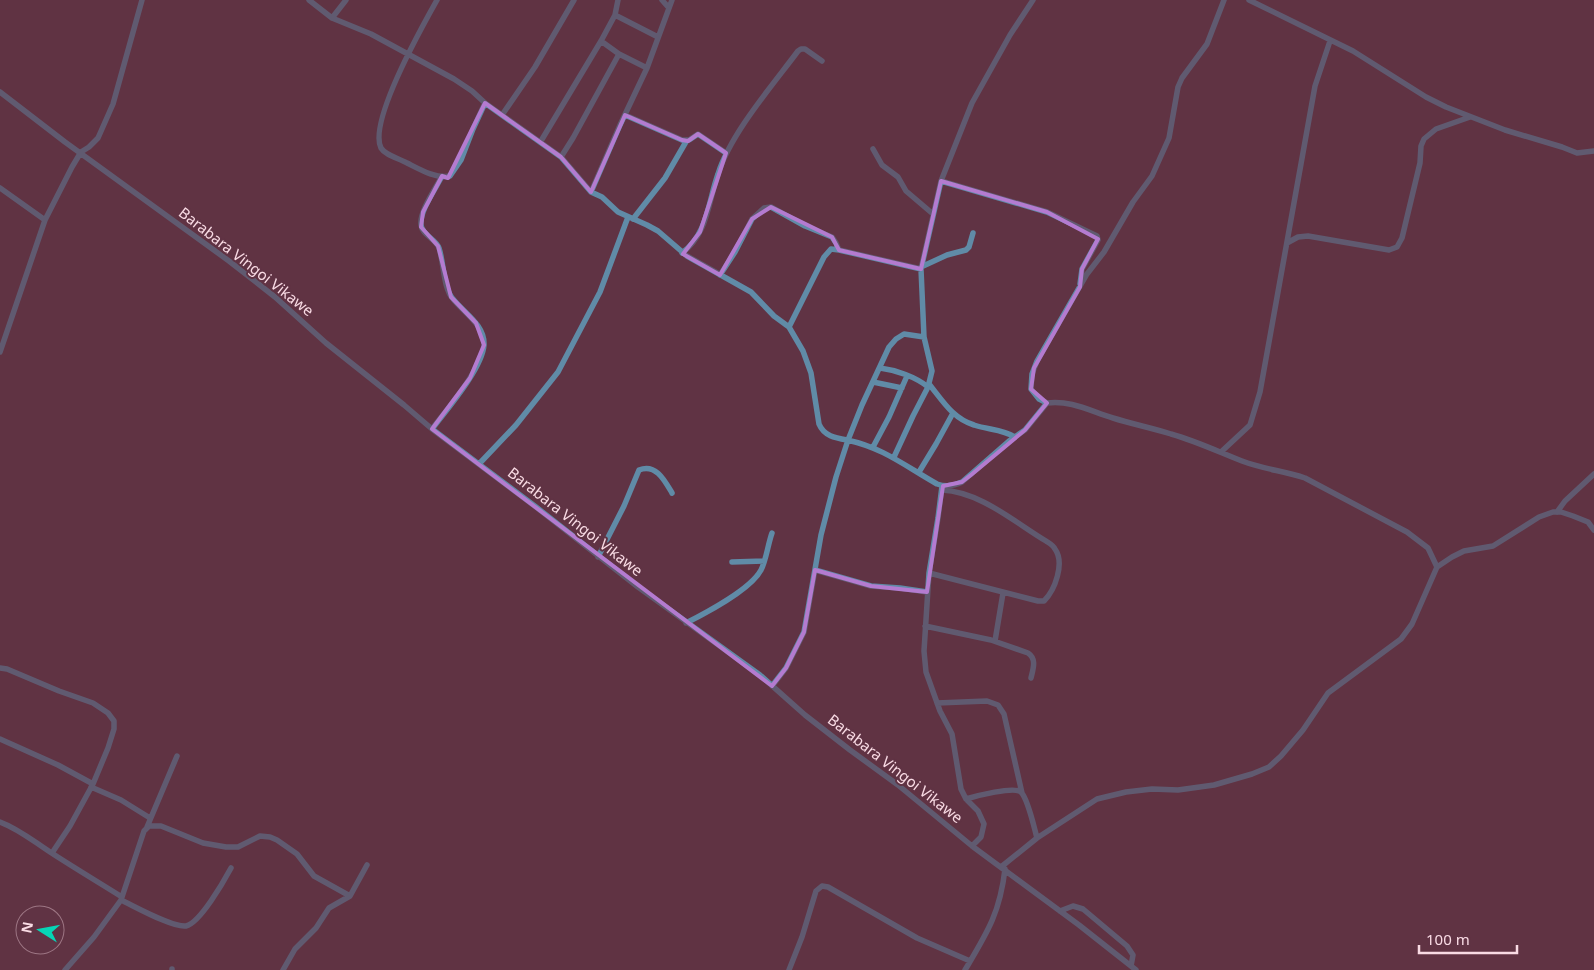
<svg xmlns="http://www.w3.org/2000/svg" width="1594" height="970" font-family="'Noto Sans',sans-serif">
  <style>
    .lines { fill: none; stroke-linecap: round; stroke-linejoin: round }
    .minor { stroke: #608ba7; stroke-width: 5.5 }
    .marked { fill: none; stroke: #b47bd0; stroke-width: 4; stroke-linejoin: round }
    .labels { text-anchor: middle; stroke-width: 4; stroke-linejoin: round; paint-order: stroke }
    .street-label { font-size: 15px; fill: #f9dbe4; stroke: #603344 }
  </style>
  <rect width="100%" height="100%" fill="#603344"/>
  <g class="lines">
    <path class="minor" d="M309,0L332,18L371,34L454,79L472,91L485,103L561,157L591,192L602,197L618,212L647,225L658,231L687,256L751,292L774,316L789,327L803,351L811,373L819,424C824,436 835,438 847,440C884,448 905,466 937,484C946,487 954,486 962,482L1009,441L1025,430L1047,403C1071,400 1090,411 1113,418C1132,424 1152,428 1171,434C1196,441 1219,452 1242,461C1263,469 1284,471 1305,478L1407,532L1428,548L1437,567
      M437,0C423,25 368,122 381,148C386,156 399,158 407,163C419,169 436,179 450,176L461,160L473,129L485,103
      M662,0L669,8
      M1249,0L1353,51L1426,97L1446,107L1505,130L1562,147L1577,153L1594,151
      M615,15L658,37
      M332,18L346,0
      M601,41L619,54L647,68
      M0,92L65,142L229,261L275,297L326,343L404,405L432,429L536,507L638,587L760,675L805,715L850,750L898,785L972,846L1079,925L1136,970
      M502,115L535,67L574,0
      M625,115L682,140H689L698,134L726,153
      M541,141L601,41L615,15L618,0
      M873,149L882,165L898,177L906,191L933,214
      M561,157L573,138L619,54
      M941,181L1047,212L1097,236L1098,240L1082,269L1080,284
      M0,188L45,220
      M591,192L620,125L647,68L672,0
      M633,219L665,178L687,140
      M1287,243L1298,237L1308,236L1389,250L1397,247L1402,238L1420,163L1421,146L1424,139L1436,129L1470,117
      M682,253C708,234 708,202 718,174C731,133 772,86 798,51L801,49H805L822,61
      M921,267L947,255L966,250L969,247L973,233
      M720,275L735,252L752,219L764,208L771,207L805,226L832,237L836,243L839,250
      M789,327L824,257L831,249L839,250L921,269
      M0,352L45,220L72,167L81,152L89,147L98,138L113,104L142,0
      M880,368C896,370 916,377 928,387
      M873,382L902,388
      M929,384C942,400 953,419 974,425C989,430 1002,429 1015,437
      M1047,403L1039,399L1031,389L1032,374L1037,361L1087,274L1104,252L1133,202L1152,176L1169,138L1178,87L1182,78L1207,44L1224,0
      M432,429C447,409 482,369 484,345C485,325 464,313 453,299C443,288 444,263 439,248C436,239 422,235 421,225C419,212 436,188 442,176
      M873,447L889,417L907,376
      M1221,452L1250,425L1260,392L1315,86L1330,41
      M894,457L913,416L928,387L932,371L924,337L921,269L941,181L972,103L1010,35L1033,0
      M479,464L516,425L558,372L600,292L628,217
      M919,472L936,444L953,413
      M942,486L938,518L929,573L924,651L926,672L940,711L952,734L961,789L966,799L978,811L984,824L981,837L972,846
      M1557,512L1565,501L1594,474
      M598,557L624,506L639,470C656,463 665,481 672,493
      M732,562L764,561
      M815,570L871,586L900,588L927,592
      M929,573L1038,601H1044C1055,590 1065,563 1055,549C1053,545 1049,543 1046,541C1014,522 981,492 942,490
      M686,623C706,613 751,589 761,570C766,561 768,544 772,533
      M925,626L991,640L1028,653C1037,659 1033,669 1031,678
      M995,641L1003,593
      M0,668L7,669L59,691L93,703L108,713L114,721V729L108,748L93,784L70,826L52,853
      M772,686L786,668L804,632L821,535L836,477L848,440L862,405L889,347L896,339L904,334L924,337
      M937,703L987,701L998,705L1004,714L1022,793
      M0,739L58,765L93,784
      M91,787L121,800L150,818
      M966,799C976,796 1014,786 1021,792C1028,799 1034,827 1037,838
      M0,822C19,829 33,841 50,852C73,867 98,882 122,897
      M147,827L177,756
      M1001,867L1037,838L1097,799L1126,792L1152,789L1178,790L1214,785L1252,774L1269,767L1281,756L1303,730L1328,693L1401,639L1412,624L1437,567L1452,557L1464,551L1493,546L1539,517L1553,512H1561L1573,516L1588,522L1594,530
      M121,900C134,906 173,928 186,926C200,923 224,881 231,868
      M1060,911L1073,906L1083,909L1127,946L1133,955L1131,966
      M65,970L94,937L121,900L144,831L149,826H161L203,843L226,847H238L260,836L270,837L277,840L297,854L314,876L350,896
      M172,970V969
      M283,970L295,949L316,928L329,908L350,896L367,865
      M789,970L802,937L816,891L822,886L828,887L917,938L970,961
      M965,970C987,933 1000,913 1005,869"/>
  </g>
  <path d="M0 0H1594V970H0ZM485,103L561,157L591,192L625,115L682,140L688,141L698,134L726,153L700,232L683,254L720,275L752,219L771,207L832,237L839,250L921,269L941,181L1047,212L1098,239L1082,269L1080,287L1034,368L1031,389L1047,403L1025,430L971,475L962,482L943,486L927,592L871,586L815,570L804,632L786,668L772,686L432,429L470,378L484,345L476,323L451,297L438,246L421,227L423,212L442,176L448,178Z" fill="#603344" fill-opacity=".55" fill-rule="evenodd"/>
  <path class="marked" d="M485,103L561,157L591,192L625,115L682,140L688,141L698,134L726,153L700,232L683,254L720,275L752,219L771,207L832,237L839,250L921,269L941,181L1047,212L1098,239L1082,269L1080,287L1034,368L1031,389L1047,403L1025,430L971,475L962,482L943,486L927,592L871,586L815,570L804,632L786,668L772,686L432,429L470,378L484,345L476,323L451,297L438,246L421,227L423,212L442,176L448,178Z"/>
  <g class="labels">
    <g class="street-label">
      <text transform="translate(246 262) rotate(38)" y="5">Barabara Vingoi Vikawe</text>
      <text transform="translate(575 522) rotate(38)" y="5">Barabara Vingoi Vikawe</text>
      <text transform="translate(895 769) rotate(38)" y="5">Barabara Vingoi Vikawe</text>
    </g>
  </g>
  <g transform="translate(40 930) rotate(281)"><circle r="24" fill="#603344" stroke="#9d7684"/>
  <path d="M0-4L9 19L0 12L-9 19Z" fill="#06d5b6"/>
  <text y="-8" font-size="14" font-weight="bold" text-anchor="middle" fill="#f9dbe4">N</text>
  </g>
  <path d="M1419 945v8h98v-8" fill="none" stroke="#f9dbe4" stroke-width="2.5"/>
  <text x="1426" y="945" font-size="15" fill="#f9dbe4" stroke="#603344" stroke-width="4" paint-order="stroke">100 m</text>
</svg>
